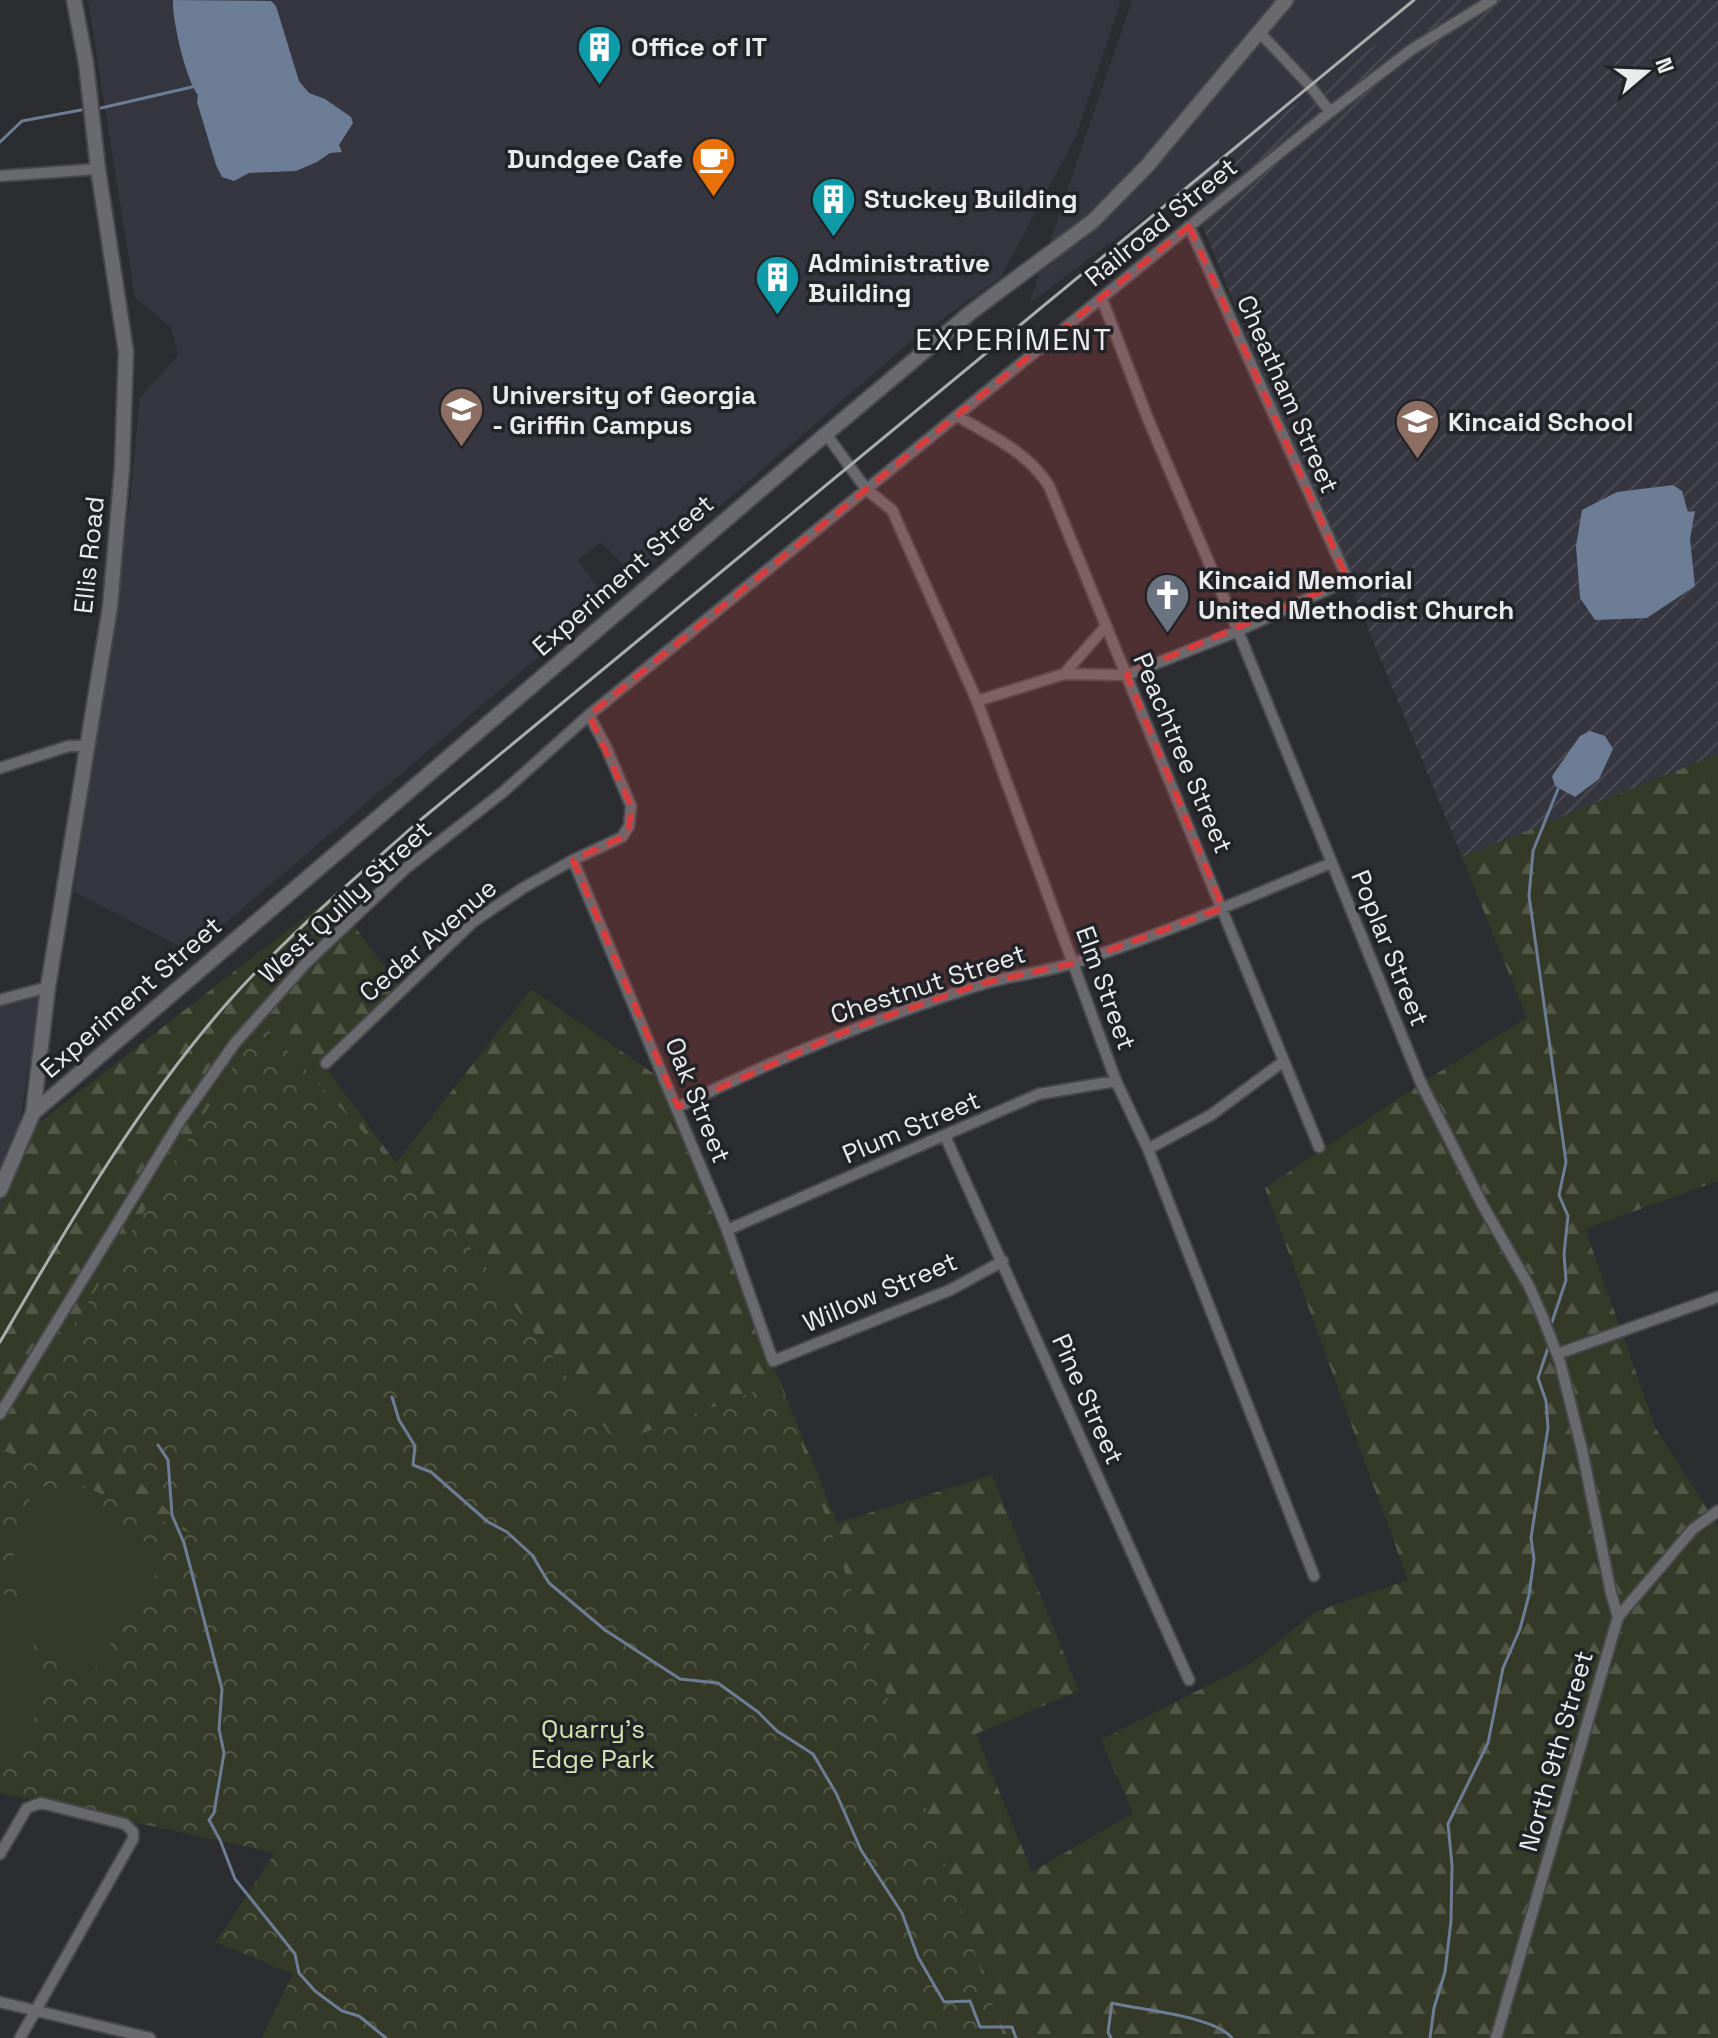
<svg xmlns="http://www.w3.org/2000/svg" width="1718" height="2038" font-family="'Space Grotesk',sans-serif">
  <style>
    .built { fill: #35363f }
    .industrial { fill: url(#industrial-furrows) }
    .forest { fill: url(#forest-firs) }
    .park { fill: url(#park-crowns) }
    .pitch { fill: #353a28 }
    .water { fill: #6c7d95 }
    .lines { fill: none; stroke-linecap: round; stroke-linejoin: round }
    .stream { stroke: #6c7d95; stroke-width: 3 }
    .street-casing { stroke: #48484b; stroke-width: 14 }
    .secondary-casing { stroke: #48484b; stroke-width: 18 }
    .street { stroke: #6a6a6e; stroke-width: 10 }
    .secondary { stroke: #6a6a6e; stroke-width: 14 }
    .rail { stroke: #acacaf; stroke-width: 3 }
    .marked { fill: #d83c3c; fill-opacity: 0.2; stroke: #d83c3c; stroke-width: 6; stroke-dasharray: 16 10; stroke-linejoin: round }
    .labels { text-anchor: middle; stroke-width: 7; stroke-linejoin: round; paint-order: stroke }
    .poi-label { font-size: 26px; font-weight: bold; fill: #ebebed; stroke: #222326; text-anchor: start }
    .street-label { font-size: 26px; fill: #ebebed; stroke: #222326 }
    .park-label { font-size: 26px; fill: #d5e4af; stroke: #222326 }
    .quarter-label { font-size: 30px; letter-spacing: 2px; fill: #ebebed; stroke: #222326 }
  </style>
  <defs>
    <pattern id="industrial-furrows" width="10" height="10" patternUnits="userSpaceOnUse" patternTransform="scale(2)"><rect width="10" height="10" fill="#35363f"/><path d="M-1 1l2-2M0 10L10 0M9 11l2-2" fill="none" stroke="#494a52"/></pattern>
    <pattern id="forest-firs" width="22" height="20" patternUnits="userSpaceOnUse" patternTransform="scale(2)"><rect width="22" height="20" fill="#353a28"/><path d="M5 1l3.5 6h-7zM16 11l3.5 6h-7z" fill="#525748"/></pattern>
    <pattern id="park-crowns" width="20" height="18" patternUnits="userSpaceOnUse" patternTransform="scale(2)"><rect width="20" height="18" fill="#353a28"/><path d="M2 6a3 3 0 1 1 6 0M12 15a3 3 0 1 1 6 0" fill="none" stroke="#525748"/></pattern>
  </defs>
  <rect width="100%" height="100%" fill="#2c2d30"/>
  <path class="built" d="M88,0H1121L1076,136L1001,277L908,344L648,568L624,565L601,542L578,560L597,587L595,609L191,952L74,892L130,500L140,398L178,355L171,327L135,298Z
    M1132,0H1436L1029,304Z
    M42,983L17,1140L0,1210V998Z"/>
  <path class="industrial" d="M1436,0H1718V754L1462,857L1186,186Z"/>
  <path class="forest" d="M1718,754V1181L1585,1229L1656,1429L1718,1526V2038H262L293,1974L216,1942L276,1853L150,1707L106,1693L192,1535L0,1449V1210L17,1140L332,896L401,989L328,1071L396,1163L531,989L657,1076L837,1523L992,1475L1079,1691L976,1734L1032,1872L1133,1813L1101,1740L1252,1663L1315,1612L1408,1580L1265,1188L1423,1082L1527,1018L1462,857Z"/>
  <path class="park" d="M261,1022L477,1255L616,1443L780,1382L1004,2038H262L293,1974L216,1942L275,1853L0,1793V1449L190,1533L40,1380Z"/>
  <path class="pitch" d="M46,1486H52L156,1548L159,1569L87,1680C74,1671 57,1662 46,1651C37,1642 31,1630 26,1619C3,1572 14,1538 33,1492Z
    M0,1589C37,1635 49,1671 32,1729C28,1743 24,1759 13,1768L0,1760Z"/>
  <path class="water" d="M173,0L271,1L276,6L299,81L309,93L325,99L351,117L353,123L339,145L342,152L330,153L317,162L296,171L249,173L234,181L222,177L216,165L197,102L198,95C186,80 172,20 173,0Z
    M1673,485L1682,491L1688,512L1695,511L1690,539L1695,586L1647,618L1595,620L1580,598L1576,546L1582,510L1617,492Z
    M1590,731L1605,736L1613,749L1599,779L1575,797L1555,786L1552,776L1580,736Z"/>
  <g class="lines">
    <path class="stream" d="M101,108L192,87
      M0,142L22,121L81,110
      M1552,1322L1566,1280L1564,1254L1568,1216L1559,1195L1566,1162L1529,896L1533,851L1558,789
      M392,1397L399,1420L415,1446L413,1465L431,1472L488,1522L507,1532L532,1555L549,1583L605,1630L680,1679L718,1683L758,1712L777,1731L813,1754L836,1793L861,1850L902,1913L918,1957L944,2002L970,2001L980,2027H1012L1016,2038
      M158,1445L168,1460L172,1515L184,1543L222,1689L219,1729L224,1753L214,1813L209,1820L220,1840L235,1879L295,1954L299,1973L315,1991L342,2011L359,2016L386,2038
      M1111,2038L1108,2032L1112,2003C1141,2010 1214,2016 1232,2038
      M1430,2038L1434,2008L1445,1972L1451,1921L1452,1865L1448,1824L1488,1743L1503,1668L1520,1629L1529,1595L1534,1559L1531,1538L1548,1428L1546,1401L1538,1378L1549,1345"/>
    <defs>
      <path id="street" d="M1260,33L1311,87L1330,112
        M0,176L98,169
        M1102,299L1148,419L1238,631L1421,1083L1482,1204L1529,1286L1543,1318L1560,1362L1582,1450L1611,1593L1618,1617
        M957,416C991,436 1028,452 1049,486L1319,1147
        M826,434L866,489L892,510L977,701L1116,1081L1148,1149L1314,1576
        M1064,674L1106,626
        M977,701L1064,674L1127,675L1238,631L1348,580L1189,226
        M0,768L69,746H86
        M573,860L727,1230L773,1361L950,1290L1003,1261
        M0,1000L48,987
        M326,1063L473,922L523,888L573,860L622,837L629,826L631,806L606,747L589,715
        M678,1107C775,1059 874,1019 976,986C1009,975 1044,973 1077,962C1163,934 1247,898 1331,863
        M945,1136L1189,1680
        M1148,1149L1211,1115L1284,1061
        M727,1230L1039,1094L1116,1081
        M1557,1354L1718,1297
        M0,1414L182,1118L235,1043L307,962L405,869L503,792L589,715L1330,112L1411,50L1492,0
        M0,1854L27,1808L41,1803L125,1824L133,1832V1839L20,2038
        M0,2002L150,2038
        M1496,2038L1618,1617L1693,1529L1718,1511"/>
      <path id="secondary" d="M33,1113L48,987L110,607L122,469L126,352L98,169L86,63L74,0
        M0,1190L33,1113L826,434L970,313L1093,221L1147,166L1286,0"/>
    </defs>
    <use href="#street" class="street-casing"/>
    <use href="#secondary" class="secondary-casing"/>
    <use href="#street" class="street"/>
    <use href="#secondary" class="secondary"/>
    <path class="rail" d="M0,1342C69,1224 138,1104 229,1001C287,936 353,880 418,822L1414,0"/>
  </g>
  <path class="marked" d="M1189,226L1348,580L1127,675L1223,908L1075,963L980,984L851,1029L678,1107L573,860L622,837L629,826L631,806L589,715Z"/>
  <defs>
    <symbol id="building-pin" viewBox="-11 -11 22 30"><path d="M0 17L-7.5 6A9.5 9.5 0 1 1 7.5 6Z" fill="#0f9aa8" stroke="#222326"/><path d="M-4-6H4V6H1V3H-1V6H-4ZM-2.5-4.3h1.7v1.8h-1.7ZM.8-4.3h1.7v1.8H.8ZM-2.5-1h1.7V.8h-1.7ZM.8-1h1.7V.8H.8Z" fill="#fff"/></symbol>
    <symbol id="cafe-pin" viewBox="-11 -11 22 30"><path d="M0 17L-7.5 6A9.5 9.5 0 1 1 7.5 6Z" fill="#e8710a" stroke="#222326"/><path d="M-5.5-4.5H6V0H3Q3 3.5 0 3.5H-2.5Q-5.5 3.5-5.5 0ZM3-3.2v2h1.7v-2ZM-6 4.5H4V6H-6Z" fill="#fff"/></symbol>
    <symbol id="university-pin" viewBox="-11 -11 22 30"><path d="M0 17L-7.5 6A9.5 9.5 0 1 1 7.5 6Z" fill="#8d6e63" stroke="#222326"/><path d="M0-5L7-2L0 1L-7-2ZM-4 1L0 2.5L4 1V4Q0 6-4 4Z" fill="#fff"/></symbol>
    <symbol id="school-pin" viewBox="-11 -11 22 30"><path d="M0 17L-7.5 6A9.5 9.5 0 1 1 7.5 6Z" fill="#8d6e63" stroke="#222326"/><path d="M0-5L7-2L0 1L-7-2ZM-4 1L0 2.5L4 1V4Q0 6-4 4Z" fill="#fff"/></symbol>
    <symbol id="church-pin" viewBox="-11 -11 22 30"><path d="M0 17L-7.5 6A9.5 9.5 0 1 1 7.5 6Z" fill="#6b7280" stroke="#222326"/><path d="M-1.2-6h2.4v3.5h3.3v2.4h-3.3V6h-2.4V-.1h-3.3v-2.4h3.3Z" fill="#fff"/></symbol>
  </defs>
  <g fill-rule="evenodd">
    <use href="#building-pin" x="574" y="22" width="51" height="69"/>
    <use href="#cafe-pin" x="688" y="134" width="51" height="69"/>
    <use href="#building-pin" x="808" y="174" width="51" height="69"/>
    <use href="#building-pin" x="752" y="252" width="51" height="69"/>
    <use href="#university-pin" x="436" y="384" width="51" height="69"/>
    <use href="#school-pin" x="1392" y="396" width="51" height="69"/>
    <use href="#church-pin" x="1142" y="570" width="51" height="69"/>
  </g>
  <g class="labels">
    <g class="poi-label">
      <text x="631" y="56">Office of IT</text>
      <text x="683" y="168" text-anchor="end">Dundgee Cafe</text>
      <text x="864" y="208">Stuckey Building</text>
      <text x="808" y="272">Administrative<tspan x="808" dy="30">Building</tspan></text>
      <text x="492" y="404">University of Georgia<tspan x="492" dy="30">- Griffin Campus</tspan></text>
      <text x="1448" y="431">Kincaid School</text>
      <text x="1198" y="589">Kincaid Memorial<tspan x="1198" dy="30">United Methodist Church</tspan></text>
    </g>
    <g class="street-label">
      <text transform="translate(1161 222) rotate(-39)" y="9">Railroad Street</text>
      <text transform="translate(1288 394) rotate(66)" y="9">Cheatham Street</text>
      <text transform="translate(89 555) rotate(-84)" y="9">Ellis Road</text>
      <text transform="translate(623 575) rotate(-41)" y="9">Experiment Street</text>
      <text transform="translate(1183 753) rotate(67)" y="9">Peachtree Street</text>
      <text transform="translate(345 902) rotate(-43)" y="9">West Quilly Street</text>
      <text transform="translate(428 940) rotate(-41)" y="9">Cedar Avenue</text>
      <text transform="translate(1390 948) rotate(68)" y="9">Poplar Street</text>
      <text transform="translate(928 984) rotate(-18)" y="9">Chestnut Street</text>
      <text transform="translate(1106 988) rotate(70)" y="9">Elm Street</text>
      <text transform="translate(131 997) rotate(-41)" y="9">Experiment Street</text>
      <text transform="translate(698 1100) rotate(68)" y="9">Oak Street</text>
      <text transform="translate(911 1127) rotate(-23)" y="9">Plum Street</text>
      <text transform="translate(880 1292) rotate(-23)" y="9">Willow Street</text>
      <text transform="translate(1088 1399) rotate(66)" y="9">Pine Street</text>
      <text transform="translate(1556 1751) rotate(-74)" y="9">North 9th Street</text>
    </g>
    <g class="park-label">
      <text x="593" y="1738">Quarry's<tspan x="593" dy="30">Edge Park</tspan></text>
    </g>
    <g class="quarter-label">
      <text x="1014" y="350">EXPERIMENT</text>
    </g>
  </g>
  <g transform="translate(1646 72) rotate(71)" stroke="#222326" stroke-width="6" paint-order="stroke">
  <path d="M0-6L14 30L0 20L-14 30Z" fill="#ebebed"/>
  <text y="-12" font-size="22" font-weight="bold" text-anchor="middle" fill="#ebebed">N</text>
  </g>
</svg>
